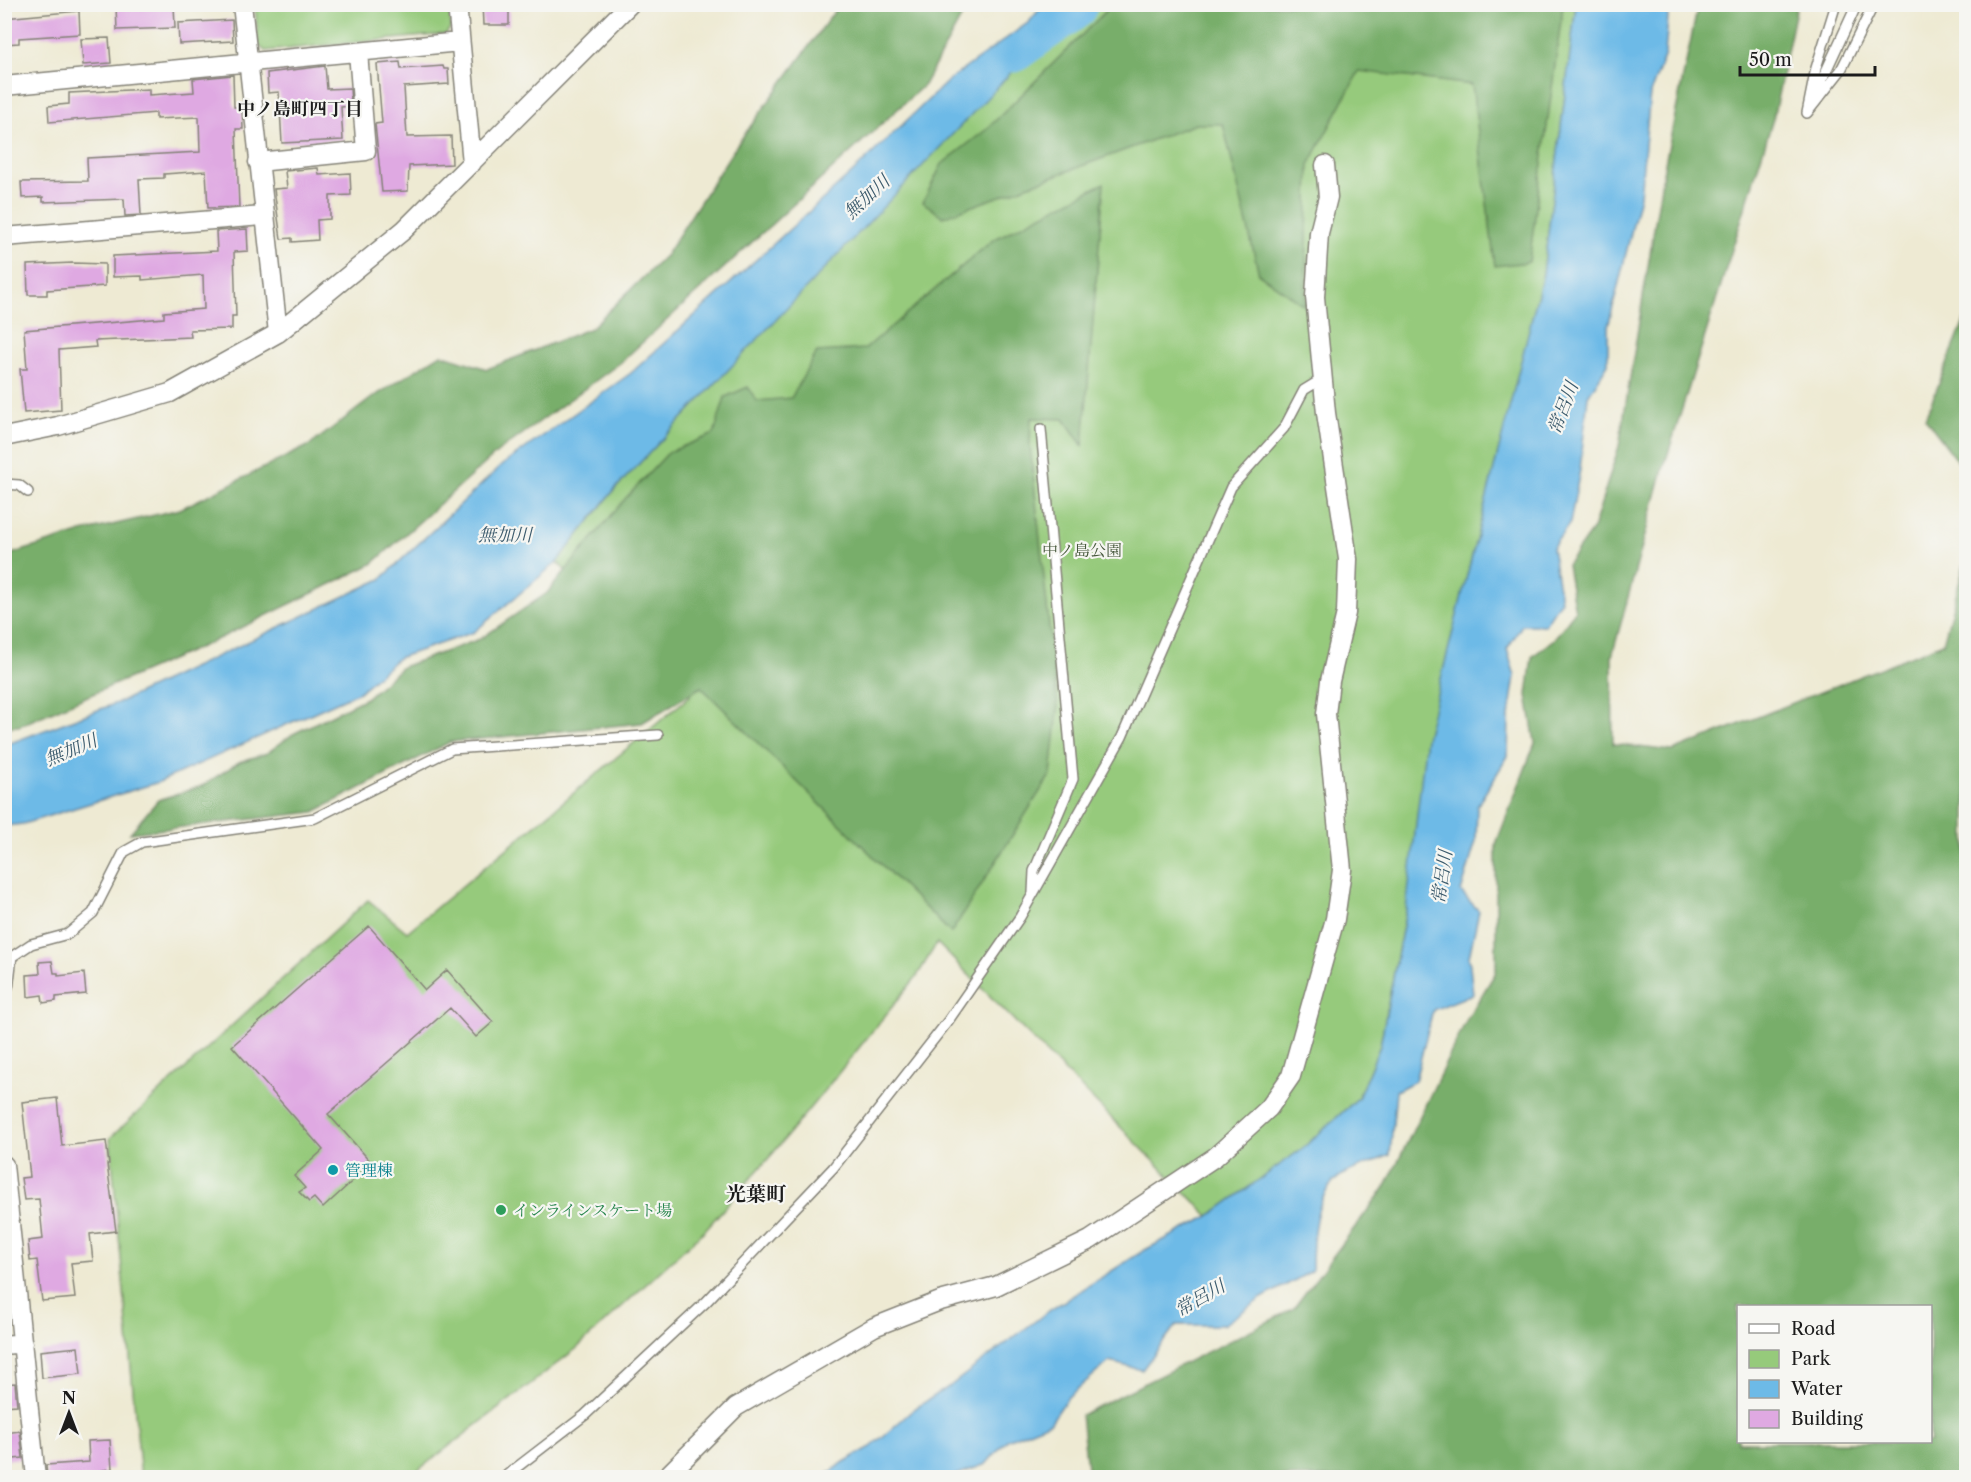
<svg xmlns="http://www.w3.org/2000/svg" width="1971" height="1482" font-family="'Libre Caslon Text','Noto Serif JP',serif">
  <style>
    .green { fill: #96ca7b; stroke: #59734c; stroke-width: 1.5 }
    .forest { fill: #78ae6b; stroke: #4a6544; stroke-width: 1.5; fill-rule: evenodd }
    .water { fill: #6dbae7; stroke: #446b82; stroke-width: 1.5 }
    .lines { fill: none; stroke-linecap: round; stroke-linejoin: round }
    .river { stroke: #6dbae7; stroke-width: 33 }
    .building { fill: #dfa9e2 }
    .service-casing { stroke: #858378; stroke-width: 12 }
    .minor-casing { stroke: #858378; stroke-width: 21 }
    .service { stroke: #fff; stroke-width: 9 }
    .minor { stroke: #fff; stroke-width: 18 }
    .culture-dot { fill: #0f9aa8; stroke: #f6f6f2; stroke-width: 2 }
    .leisure-dot { fill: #2e9e5b; stroke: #f6f6f2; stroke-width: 2 }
    .labels { text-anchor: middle; stroke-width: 4.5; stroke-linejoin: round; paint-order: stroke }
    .park-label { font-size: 16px; fill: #47593d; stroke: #f6f6f2 }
    .culture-label { font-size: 16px; fill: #0d838f; stroke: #f6f6f2; text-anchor: start }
    .leisure-label { font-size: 16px; fill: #27864d; stroke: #f6f6f2; text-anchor: start }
    .neighbourhood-label { font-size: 18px; font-weight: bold; fill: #1c1c1c; stroke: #f6f6f2 }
    .water-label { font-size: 18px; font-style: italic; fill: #3c5b6d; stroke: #f6f6f2 }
    .quarter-label { font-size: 20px; font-weight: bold; fill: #1c1c1c; stroke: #f6f6f2 }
  </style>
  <rect width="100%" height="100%" fill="#f6f6f2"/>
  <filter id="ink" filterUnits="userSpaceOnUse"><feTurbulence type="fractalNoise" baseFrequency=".0167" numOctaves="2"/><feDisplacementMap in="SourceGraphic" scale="12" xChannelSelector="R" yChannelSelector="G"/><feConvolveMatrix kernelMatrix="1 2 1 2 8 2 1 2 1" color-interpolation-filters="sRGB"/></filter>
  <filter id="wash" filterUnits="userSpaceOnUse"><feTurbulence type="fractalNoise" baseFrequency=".008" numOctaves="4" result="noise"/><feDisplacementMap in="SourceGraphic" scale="24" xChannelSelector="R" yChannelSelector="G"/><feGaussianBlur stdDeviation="1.35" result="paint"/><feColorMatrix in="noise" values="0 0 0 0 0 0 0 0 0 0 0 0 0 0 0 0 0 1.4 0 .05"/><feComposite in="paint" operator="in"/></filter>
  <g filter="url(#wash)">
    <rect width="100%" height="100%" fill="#eeead3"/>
    <path class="green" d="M255,5H449L451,27L446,34L265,51L258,45Z
      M1070,5H1576L1543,274L1406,910L1380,1046L1358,1098L1303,1148L1209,1216L937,943L917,976L837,1075L774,1152L705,1230L576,1349L409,1477L141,1478L110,1138L368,900L407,932L690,696L557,562L615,489L1063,17Z"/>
    <path class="forest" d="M839,5H968L924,85L620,363L498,452L372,564L212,642L19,726L5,727V556L82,532L180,509L310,445L373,397L441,354L487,369L591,328L666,255L736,146Z
      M1112,5H1563L1529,262L1495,266L1472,85L1359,71L1309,165L1305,306L1259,274L1223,124H1196L943,217L923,202L942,164L987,129Z
      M1698,5H1797L1773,119L1662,473L1612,656L1613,744L1673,751L1943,643L1966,558V1477H1088L1081,1415L1293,1309L1386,1186L1467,1019L1496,972V844L1535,743L1527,695L1532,657L1555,638L1575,611L1567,565L1593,529L1619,446L1663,173ZM1930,1306V1442H1738V1306Z
      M1104,183L1083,446L1064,419L1031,418L1030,445L1058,710L1051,774L951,933L701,687L642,723L450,742L314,812L130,833L158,800L202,786L239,762L267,753L293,734L366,698L402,667L480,639L547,593L625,499L669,452L714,434L725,397L748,387L757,401L791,398L817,352L865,349L993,240Z
      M1966,317V472L1925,418Z"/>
    <path class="water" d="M1044,4L1070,5L1064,17L615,489L557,562L474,632L398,658L359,692L159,782L23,824L5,826V745L122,701L381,579L502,465L631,373L854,171L949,80L1029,22Z
      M1576,5H1669L1665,54L1650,94L1640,196L1608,327V364L1588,396L1580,470L1570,523L1552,548L1561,600L1545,625H1522L1507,649L1515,676L1509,716L1508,756L1477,806L1476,841L1461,892L1479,911L1469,957L1473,994L1433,1010L1415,1081L1396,1091L1390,1155C1375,1162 1357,1167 1342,1175C1313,1193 1312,1242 1312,1271L1262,1298L1223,1325H1176L1142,1370L1109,1362L1068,1397L1051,1422L1007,1440L986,1464L951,1477H824L844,1462L871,1447L914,1409L950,1386L1047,1312L1143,1251L1209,1216L1303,1148L1358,1098L1380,1046L1406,910L1426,738L1543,274Z"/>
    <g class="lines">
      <path class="river" d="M1015,56L1079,11L1082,4"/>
    </g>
    <g id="blocks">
      <path class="building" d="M174,4L175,28L117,30L116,6Z
        M482,4H509V25H483Z
        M79,11L80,34L19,38V43L4,44V18Z
        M232,20L233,41L179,44L178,23Z
        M109,38L111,63L83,65L81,39Z
        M400,62L401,69L443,66L444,69H448L449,84L404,87L407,137L451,136L452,164L409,166L408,191L382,192L375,124L382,123L377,64Z
        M325,66L327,89L350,88L351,106L341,107L343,140L282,143L279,92L268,93L267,73Z
        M233,75L234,107H242L243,129H236L239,207L208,208L206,171L164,174V178L139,179L141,215L125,216L124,199L43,202V197L22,198L21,182L88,181L87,158L200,152L199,117L156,119V113L49,122L48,106L69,104V93L149,89V95L194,92L193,79Z
        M318,168L319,175L350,173L351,195L330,196V219L317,220L318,240L292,242V238L281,239L274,189L287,188L285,171Z
        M247,229L248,251L234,252L236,316H232V329L190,330L191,337L95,341L96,347L59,350L61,410L24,413L20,369H27L24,330L164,318V312L204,309L203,275L142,280V276L113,277V256L217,251L216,231Z
        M73,263L105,264V286L47,290V295H28L27,265Z
        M369,926L425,990L447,970L493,1022L476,1037L450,1008L328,1114L372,1163L323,1208L314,1198L309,1202L299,1192L305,1188L294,1176L323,1150L232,1046Z
        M52,961L54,973H58V976L84,973L86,994L56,997V1001L43,1003L42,995L28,997L27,975L40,974L39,962Z
        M57,1098L62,1146L106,1141L109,1164H107L116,1231L90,1234L93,1261L71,1263L75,1298L42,1301L37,1260L30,1261L28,1241L43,1239L39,1199L24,1200L21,1178L30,1177L22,1102Z
        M78,1347L81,1374L42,1378L40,1351Z
        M15,1383L17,1405L4,1406V1384Z
        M20,1431L23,1458L4,1460V1433Z
        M110,1440L112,1469L103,1470L105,1478H47L46,1465L89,1462L88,1441Z"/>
    </g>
  </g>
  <g filter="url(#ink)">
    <use href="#blocks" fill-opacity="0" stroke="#858378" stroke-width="1.5"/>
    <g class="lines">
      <defs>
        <path id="service" d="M1836,4L1816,68L1807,113L1841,70L1874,4
          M1815,95L1857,4
          M4,484L19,485L28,492
          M1033,893L1034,871L1073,779L1041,429
          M7,960L31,944L68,934L93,913L124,852L142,842L315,818L452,749L658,735
          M503,1478L585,1415L706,1302L833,1168L948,1021L1020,917L1122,737L1231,487L1284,428L1304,390L1322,379"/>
        <path id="minor" d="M242,4L278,333
          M457,4L472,163
          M4,86L460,42
          M258,162L366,151L358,52
          M4,237L263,216
          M4,437L58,426L170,393L278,333L404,230L630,4
          M4,985L7,960
          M4,1165L36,1478
          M4,1345L23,1343
          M665,1478L736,1407L874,1327L940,1301L996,1286L1090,1240L1215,1157L1269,1108L1291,1076L1335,919L1342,870L1326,714L1330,681L1346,613L1348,559L1326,413L1315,297L1319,233L1328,197L1325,165"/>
      </defs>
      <use href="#service" class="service-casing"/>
      <use href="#minor" class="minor-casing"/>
      <use href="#service" class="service"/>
      <use href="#minor" class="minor"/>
    </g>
  </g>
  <circle class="culture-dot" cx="333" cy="1170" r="6"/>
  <circle class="leisure-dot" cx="501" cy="1210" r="6"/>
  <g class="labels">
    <g class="park-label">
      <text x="1082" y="556">中ノ島公園</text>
    </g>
    <g class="culture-label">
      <text x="345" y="1176">管理棟</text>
    </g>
    <g class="leisure-label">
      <text x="513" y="1216">インラインスケート場</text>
    </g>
    <g class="neighbourhood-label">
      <text x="300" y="115">中ノ島町四丁目</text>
    </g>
    <g class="water-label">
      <text transform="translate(867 197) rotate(-43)" y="6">無加川</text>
      <text transform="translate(1563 408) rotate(-69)" y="6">常呂川</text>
      <text x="505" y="541">無加川</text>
      <text transform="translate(71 750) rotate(-23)" y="6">無加川</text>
      <text transform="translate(1442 877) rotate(-82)" y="6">常呂川</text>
      <text transform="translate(1200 1298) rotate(-30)" y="6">常呂川</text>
    </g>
    <g class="quarter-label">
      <text x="756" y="1201">光葉町</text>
    </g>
  </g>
  <rect width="1971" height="1482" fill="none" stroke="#f6f6f2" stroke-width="24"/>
  <rect x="1737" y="1305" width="195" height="138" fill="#f6f6f2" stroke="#9f9f9c" stroke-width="1.5"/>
  <rect x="1749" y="1324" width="30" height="9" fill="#ffffff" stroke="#9f9f9c" stroke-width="1.5"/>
  <text x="1791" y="1335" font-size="18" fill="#1c1c1c">Road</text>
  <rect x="1749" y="1350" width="30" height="18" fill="#96ca7b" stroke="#9f9f9c" stroke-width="1.5"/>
  <text x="1791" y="1365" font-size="18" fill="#1c1c1c">Park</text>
  <rect x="1749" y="1380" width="30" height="18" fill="#6dbae7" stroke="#9f9f9c" stroke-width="1.5"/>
  <text x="1791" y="1395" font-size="18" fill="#1c1c1c">Water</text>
  <rect x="1749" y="1410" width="30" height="18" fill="#dfa9e2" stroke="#9f9f9c" stroke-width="1.5"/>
  <text x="1791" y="1425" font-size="18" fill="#1c1c1c">Building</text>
  <g transform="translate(69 1413)" stroke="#f6f6f2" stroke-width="4.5" paint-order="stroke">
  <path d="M0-4.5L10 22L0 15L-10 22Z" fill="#1c1c1c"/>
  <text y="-9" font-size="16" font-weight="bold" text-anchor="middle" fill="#1c1c1c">N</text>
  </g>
  <path d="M1740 66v9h135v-9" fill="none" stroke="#1c1c1c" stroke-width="3"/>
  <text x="1749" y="66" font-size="18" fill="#1c1c1c" stroke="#f6f6f2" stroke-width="4.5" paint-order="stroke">50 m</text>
</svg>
